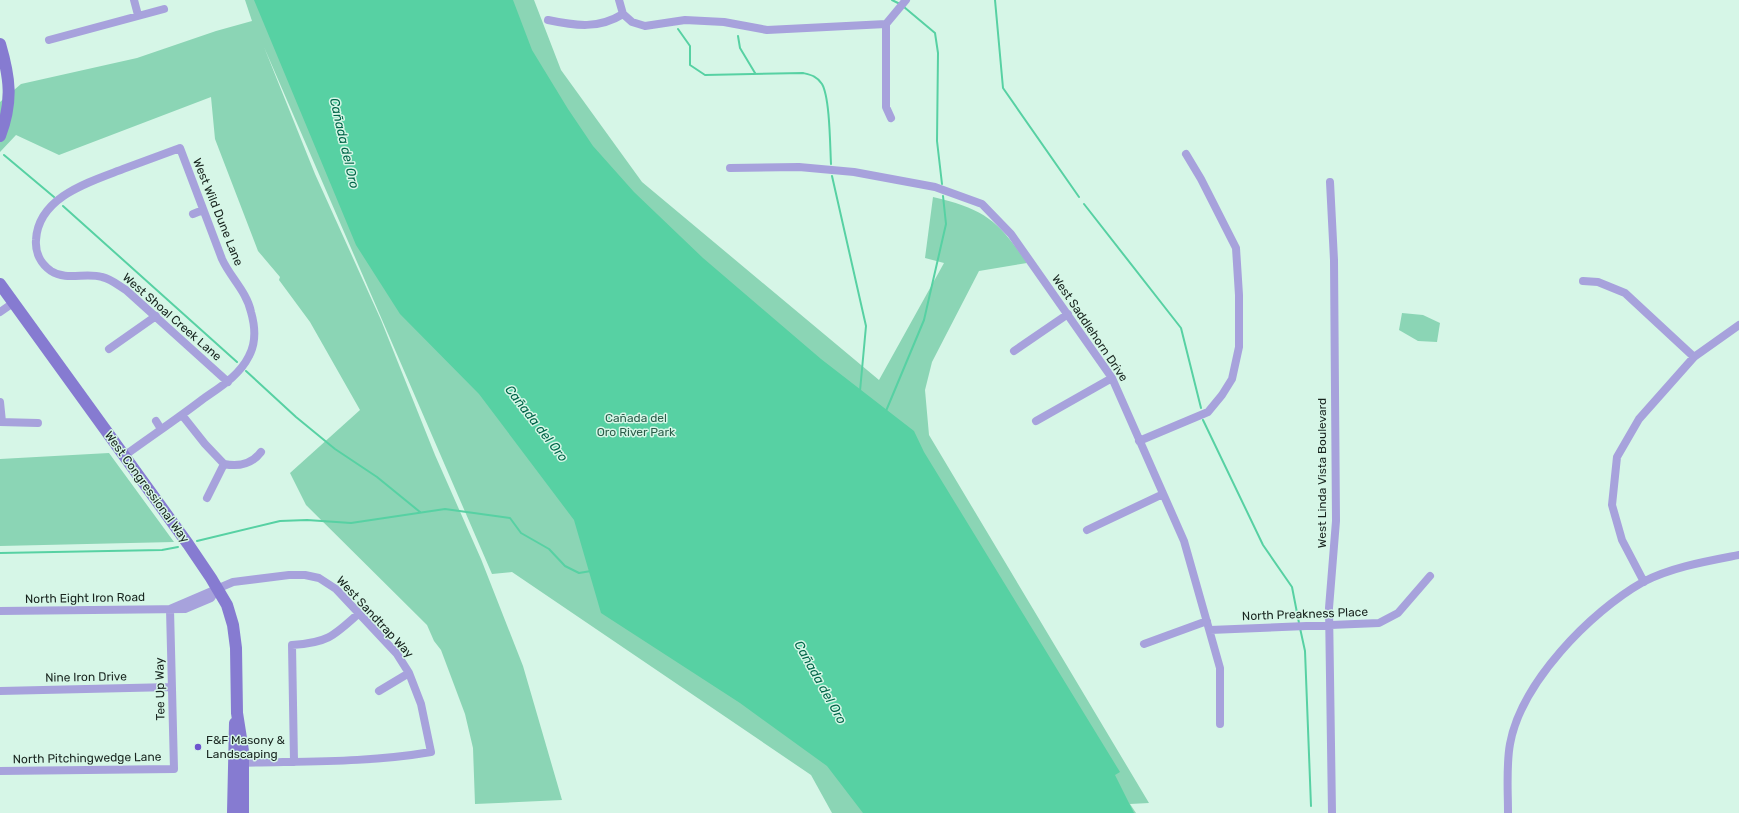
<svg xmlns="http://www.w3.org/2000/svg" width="1739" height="813" font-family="Rubik,sans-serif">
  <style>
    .green { fill: #8bd5b5 }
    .water { fill: #57d1a3 }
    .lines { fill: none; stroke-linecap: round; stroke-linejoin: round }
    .stream { stroke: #57d1a3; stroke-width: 2 }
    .street { stroke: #a7a2dc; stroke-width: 8 }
    .secondary { stroke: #867bd1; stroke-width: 12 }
    .poi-dot { fill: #6d54ce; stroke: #d6f6e7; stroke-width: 1.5 }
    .labels { text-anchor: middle; stroke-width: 3; stroke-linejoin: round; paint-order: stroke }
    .street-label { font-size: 12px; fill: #18241e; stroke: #d6f6e7 }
    .park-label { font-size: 12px; fill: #2c5d4a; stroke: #d6f6e7 }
    .poi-label { font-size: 12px; fill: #18241e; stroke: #d6f6e7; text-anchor: start }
    .water-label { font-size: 13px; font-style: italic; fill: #006649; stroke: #d6f6e7 }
  </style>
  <rect width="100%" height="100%" fill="#d6f6e7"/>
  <path class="green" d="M245,0H534L561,70L642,182L879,380L944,263L925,258L933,197C984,209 998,220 1027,263L979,271L932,362L925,390L929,435L1149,803L1130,804L1136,813H832L811,775L512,572L492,574L264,47L315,174L381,320L435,455L481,559L523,666L562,800L475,804L473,748L465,714L441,650L434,641L427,625L306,505L290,473L360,410L310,322L279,280L280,277L258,251L215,139L211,97L59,155L16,135L0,152V102L21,84L137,58L216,31L252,21Z
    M1402,313L1423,315L1440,323L1437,342L1418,341L1399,330Z
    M109,453L174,542L0,546V459Z"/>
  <path class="water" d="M254,0H513L532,50L568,109L593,146L634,192L703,258L821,359L914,431L924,452L1120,772L1115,775L1134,813H863L827,766L740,703L601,613L574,520L479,394L400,314L356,245Z"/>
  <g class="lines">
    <path class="stream" d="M892,0L900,4
      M995,0L1003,88L1079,197
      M904,7L935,33L938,53L937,141L942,184
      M678,29L690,46V65L705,75L803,73C811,75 817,76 822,84C830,98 830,146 831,164
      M738,36L740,48L755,73
      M4,155L54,197
      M832,176L866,326L860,391
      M1084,204L1181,328L1201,408
      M63,206L237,362
      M246,371L296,417L335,449L377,477L420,512
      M886,411L924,320L946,224L943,196
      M1203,420L1263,545L1292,587L1299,623
      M197,541L280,521L307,520L351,523L445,509L510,518L521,533L549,549L565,566L579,573L591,571
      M0,553L162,550L178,547
      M1300,628L1305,651L1311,806"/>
    <path class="street" d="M134,0L138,15
      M619,0L623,14L632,22L645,26L685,20L724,22L767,30L886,24L906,0
      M548,20C576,26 599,29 623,14
      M886,24V107L891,118
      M49,40L164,9
      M730,168L799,167L854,172L935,187L982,204L1011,234L1112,378L1184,541L1220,668V724
      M1330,182L1334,260L1336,521L1329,608L1332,813
      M193,214L203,210
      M1583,281L1598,282L1625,293L1694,357
      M0,312L13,303
      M109,349L156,316
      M1014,351L1068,314
      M0,402L2,422
      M182,415L205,444L224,464C239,467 252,464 261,452
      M156,421L161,429
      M1036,421L1112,378
      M0,422L38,423
      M1139,441L1208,412L1222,395L1232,379L1239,347V295L1236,248L1201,179L1186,154
      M124,456C150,437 177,419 203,399C220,387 239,376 249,356C256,343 255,326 251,312C247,292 230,277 222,259L180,148C161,155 142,162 123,169C89,182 38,197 36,240C35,253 41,264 51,271C66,281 86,272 102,277C111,279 118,285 126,290L228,382
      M207,498L224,464
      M1087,530L1163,494
      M1644,582L1622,540L1612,505L1617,457L1639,419L1694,357L1739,325
      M170,609L233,582L289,575H305L319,578L336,589L397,654L409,673L421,704L431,752C367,763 303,761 238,763
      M0,611L185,609L211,598L217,589
      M1210,630L1379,623L1398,613L1430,576
      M1144,644L1207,621
      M0,691L172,687
      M379,691L409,673
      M294,762L292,645C326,643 333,637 358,614
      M0,771L174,769L170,609
      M1508,813C1508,790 1506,766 1510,744C1521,683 1590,612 1643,582C1672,567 1708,561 1739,555"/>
    <path class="secondary" d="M0,44C10,78 13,101 0,136
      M0,284L188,544L211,578L227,605L233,625L236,648L237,713L243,751V813
      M233,813L235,723"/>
  </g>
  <circle class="poi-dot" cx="198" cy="747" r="4"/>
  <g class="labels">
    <g class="street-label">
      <text transform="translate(218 212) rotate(68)" y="4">West Wild Dune Lane</text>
      <text transform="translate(172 317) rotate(41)" y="4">West Shoal Creek Lane</text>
      <text transform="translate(1090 328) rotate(56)" y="4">West Saddlehorn Drive</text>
      <text transform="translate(1322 473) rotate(-90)" y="4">West Linda Vista Boulevard</text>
      <text transform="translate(147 487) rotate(54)" y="4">West Congressional Way</text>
      <text transform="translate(85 598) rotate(-1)" y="4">North Eight Iron Road</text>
      <text transform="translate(1305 614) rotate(-2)" y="4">North Preakness Place</text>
      <text transform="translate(375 617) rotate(47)" y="4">West Sandtrap Way</text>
      <text transform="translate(86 677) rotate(-1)" y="4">Nine Iron Drive</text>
      <text transform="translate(160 689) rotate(-91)" y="4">Tee Up Way</text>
      <text transform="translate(87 758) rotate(-1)" y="4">North Pitchingwedge Lane</text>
    </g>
    <g class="park-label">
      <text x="636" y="422">Cañada del<tspan x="636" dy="14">Oro River Park</tspan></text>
    </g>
    <g class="poi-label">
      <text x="206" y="744">F&amp;F Masony &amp;<tspan x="206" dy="14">Landscaping</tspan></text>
    </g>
    <g class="water-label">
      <text transform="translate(345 143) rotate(77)" y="5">Cañada del Oro</text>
      <text transform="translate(537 423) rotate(52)" y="5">Cañada del Oro</text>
      <text transform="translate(821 682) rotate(61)" y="5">Cañada del Oro</text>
    </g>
  </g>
</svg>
